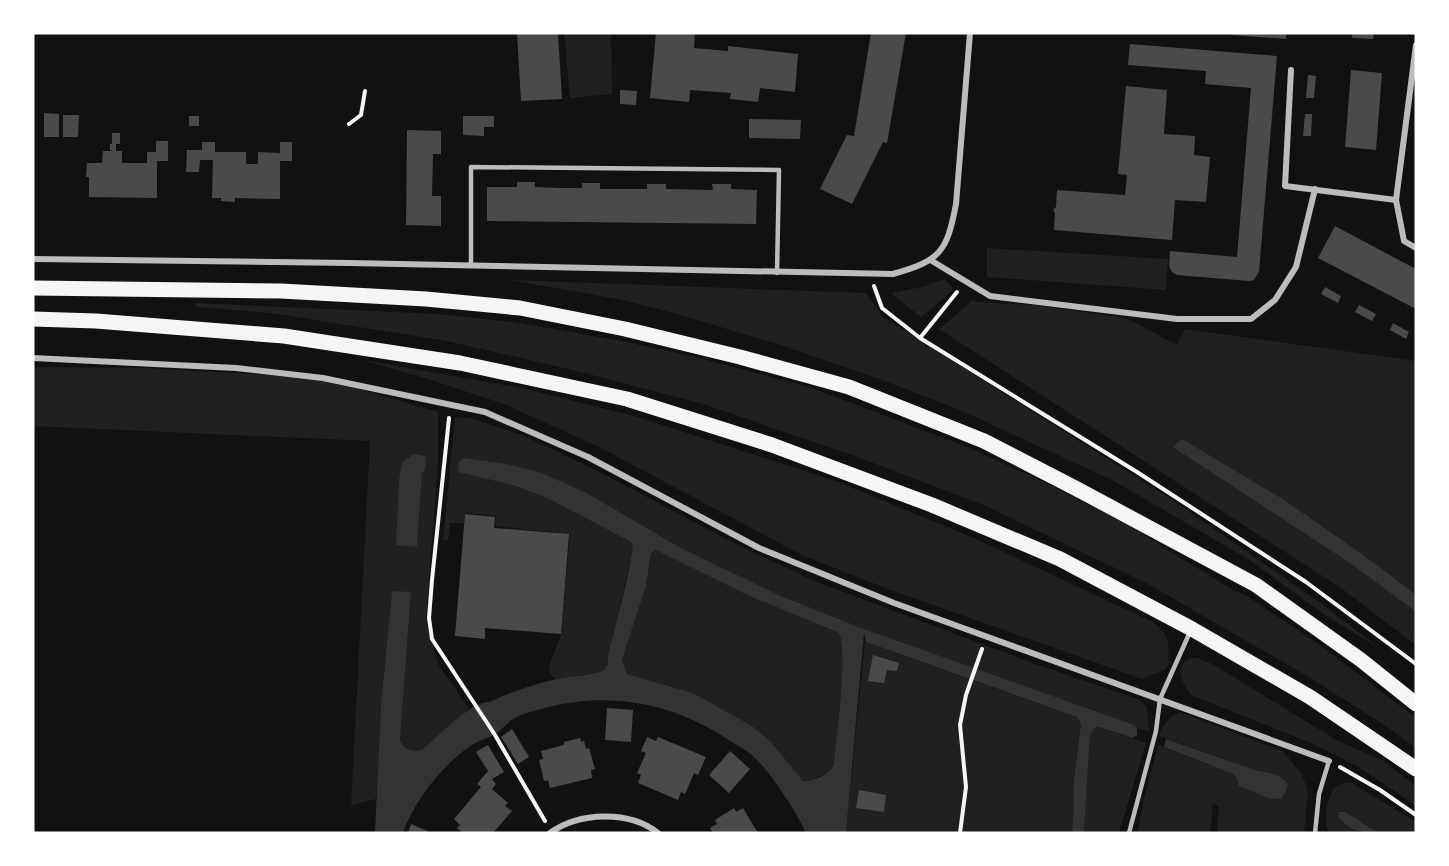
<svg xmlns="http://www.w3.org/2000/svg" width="1449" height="866" font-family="'Work Sans',sans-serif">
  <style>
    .green { fill: #202020; fill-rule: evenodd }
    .water { fill: #333; fill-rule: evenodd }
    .building { fill: #4a4a4a }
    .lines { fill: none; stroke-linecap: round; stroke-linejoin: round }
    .path { stroke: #f5f5f5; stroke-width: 4 }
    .service { stroke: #bcbcbc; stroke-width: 4.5 }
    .minor { stroke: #bcbcbc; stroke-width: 6 }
    .primary { stroke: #f5f5f5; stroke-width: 15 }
  </style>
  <rect width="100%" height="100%" fill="#111"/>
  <path class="green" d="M564,33H611L612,94L570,98Z
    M987,248L1168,259L1166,290L987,277Z
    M944,279L954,289L921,317L891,293L922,287Z
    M510,280L866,293L883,317L1171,499L1322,604L1380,649L1325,615L1248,559L1114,481L960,410L882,380L781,345L677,314L623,300Z
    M973,300L978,302L1032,305L1126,318L1177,345L1185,329L1416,361V596L1369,559L1286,501L1350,563L1416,612V645L1341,588L939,329Z
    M195,303L438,314L513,322L616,340L692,356L812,388L970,448L1050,485L1131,527L1235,591L1244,594L1319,644L1416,718V748L1383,724L1307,676L1148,584L986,506L855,456L703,404L577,371L447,341L271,313L196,307Z
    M363,360L522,388L634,416L836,481L976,539L1153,622C1168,633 1170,642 1168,660L1170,662L1166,669L1142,679L888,589L802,555L597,446L504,404L431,380Z
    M33,367L146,368L323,378L438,412V463L426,620L438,664L469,709L464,716L457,719L423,749L417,752L408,749L400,742L411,593L392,591L381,705L376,799L351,805L370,441L33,426ZM425,469L422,473L417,546L397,545L399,480Z
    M455,417L471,418L522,435L598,471L730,541L812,580L1035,664L1141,700L1147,708L1149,732L864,629L779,595L681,548L587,493L542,473L508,464L464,458L458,472L516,486L551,500L631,542L633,546L607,668L594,674L555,679L549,673L550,663L561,635L570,534L495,526L496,516L465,513L464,523H450L448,541L443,540Z
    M656,550L745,594L839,633C848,654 836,736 834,764C829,775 815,780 803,781L752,726L693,693L627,674L622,660L646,586L651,553Z
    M865,642L1077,717L1081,724L1074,779V805L1072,833H846Z
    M1191,658H1198L1214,665L1338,741L1382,760L1416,786V806L1357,766L1313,744L1191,695C1182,681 1172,667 1191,658Z
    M1179,712L1283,751L1301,773L1306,785L1308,794L1304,833H1217L1219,806L1213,804L1210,833H1138L1144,798L1158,745L1231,773L1236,777L1285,779L1270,772L1258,771L1159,736C1163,725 1168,718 1179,712Z
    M1099,727L1146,743L1119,833H1084L1090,736L1094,728Z
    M1350,782L1416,822V833H1379L1343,811L1339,812V817L1344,824L1360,833H1329C1323,821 1326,796 1336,787C1340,784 1345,783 1350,782Z"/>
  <path class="water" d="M1182,439L1286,501L1369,559L1416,595V612L1350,563L1173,447Z
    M414,454L426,456L425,469L422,473L417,547L396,545L399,480L402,462Z
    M464,458L508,464L542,473L587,493L681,548L779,595L864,629L1134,725L1137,728V735L1133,738L1099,727L1094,728L1090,736L1084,833H1072L1074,805V779L1081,724L1077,717L866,642L864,633L846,833H806C796,811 772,775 755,758C749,751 739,747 732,742C676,704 612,690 545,708C535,711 523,713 515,718C508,722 503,728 497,733C488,739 478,740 469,747C441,767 414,801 403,833H375L381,704L392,591L411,592L400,741C405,750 414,753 423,749C438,736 472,701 489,702C511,692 534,684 557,679C573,675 590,677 604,670L608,664V656L626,584L633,546L631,542L551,500L516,486L458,472L459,461ZM656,550L745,594L839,633C848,654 836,737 834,764C829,775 815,781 803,781L770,741L752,726L693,693L627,674L622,660L646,586L651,553Z
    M1166,739L1258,771C1269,772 1282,774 1288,785L1282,799L1268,798L1239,786L1236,777L1231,773L1164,747Z
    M1339,812H1345L1379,833C1363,833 1349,831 1339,818Z"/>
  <path class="building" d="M517,33H558L562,99L521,101Z
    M656,33H695L694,48L728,51V46L798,54L795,92L760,88L758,102L730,99L731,93L690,90L689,102L650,98Z
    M871,33H906L887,143L883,142L852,204L820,189L847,135L854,136Z
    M1231,33H1286V39L1231,35Z
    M1352,33H1374L1373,39L1352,38Z
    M1130,44L1277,56L1259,272L1254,280L1249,281L1177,275L1172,272L1169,266L1170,251L1237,257L1251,88L1205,84L1206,71L1128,65Z
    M1351,70L1382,73L1376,150L1345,147Z
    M1308,75L1316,76L1314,98H1306Z
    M1126,86L1167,90L1164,134L1195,136L1194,155L1210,157L1206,202L1175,200L1172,240L1054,230L1055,213L1053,210L1056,207L1057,190L1125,195L1127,175L1118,174Z
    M620,90L637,91L636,105L620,104Z
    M44,113L59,114V137H44Z
    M1305,114H1312L1311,136H1303Z
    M63,115H79L78,137H63Z
    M189,116H199V126H189Z
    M463,116H494V127H484V136L463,135Z
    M749,119L801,120L800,139L749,138Z
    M407,130L441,131V154H433L432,196H441V226L406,225Z
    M112,133H120V144H116V151H122V163H147V152H156V141H168V161H157V198L89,197V177H86L87,163H102L103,151H112L110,150V144H112Z
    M202,142H215V152H246V164H258V152L280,153V142H292V161H280V199L235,198V202L221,201V198H212L213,160H200L199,172H186L187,150H202Z
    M517,182H535V187L559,188H582V183H600V189H647V184H666V189L713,190L712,184H731V189L757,190L756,224L487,221V187H517Z
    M1335,226L1416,269V309L1318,258Z
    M1325,287L1341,296L1338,303L1321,294Z
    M1359,305L1376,314L1372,321L1355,312Z
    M1393,323L1409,332L1406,339L1390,330Z
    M465,514L495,517L494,528L569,534L561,634L485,628V639L455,636Z
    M873,655L899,663L897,671L887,670L884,683L868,681Z
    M607,708L633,710L631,742L605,740Z
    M512,729L529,757L518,764L501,737Z
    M647,737L656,741L658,737L706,757L698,775L694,773L685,794L681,792L678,800L638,783L641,775L637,773L646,753L641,751Z
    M580,738L581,742L584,741L586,749L589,748L595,769L591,770L592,778L550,788L548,780L544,781L539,760L543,759L541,751L564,745V742Z
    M488,745L504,772L492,779L496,784L492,789L508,803L505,806L512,811L493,833H463L457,828L460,825L454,819L481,787L477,784L488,771L476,752Z
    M730,751L750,769L729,793L709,775Z
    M859,790L886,795L884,812L856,808Z
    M734,808L736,812L743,808L758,833H713L710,828L717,824L715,820Z
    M411,824L432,833H408Z"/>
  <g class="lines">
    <path class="path" d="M349,124L361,115L365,91
      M874,286L882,308L920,338
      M957,292L920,338L1137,472L1306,582L1416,664
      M449,418L432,580L429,618L432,639L495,735L545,821
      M1340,767L1380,790L1416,815
      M960,833L966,787L960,725L966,695L982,649"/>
    <path class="service" d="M471,266V167L779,170L777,273
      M1129,833L1156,731L1160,699L1190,632
      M1315,833L1319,794L1329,761"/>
    <path class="minor" d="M1416,45L1396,200L1404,241L1416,248
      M1291,70L1285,186L1396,200
      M33,259L350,263L893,274C940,261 947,252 956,204L970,33
      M932,261L990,296L1177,319H1251L1275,300L1296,267L1315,189
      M33,358L236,368L323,378L485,412L588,457L759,548L894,603L1329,761
      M550,833C579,812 629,810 658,833"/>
    <path class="primary" d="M33,288L281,291L426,299L520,308L625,329L740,357L849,387L984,441L1077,489L1256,585L1361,660L1416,704
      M33,319L96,321L284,336L460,363L627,399L772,445L932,505L1060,559L1192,629L1310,697L1416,769"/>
  </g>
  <rect width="1449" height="866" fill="none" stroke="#ffffff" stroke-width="69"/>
</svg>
